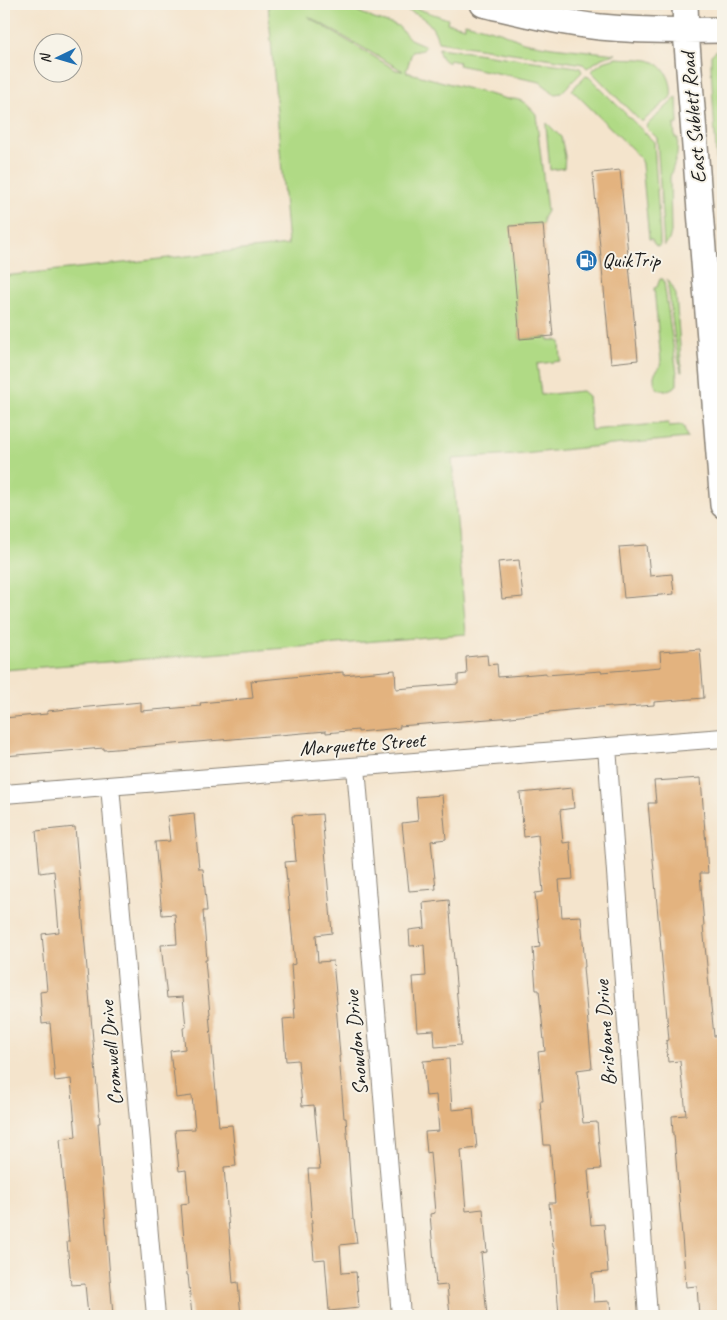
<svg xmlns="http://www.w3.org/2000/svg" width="727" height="1320" font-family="Caveat,sans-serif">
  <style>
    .green { fill: #b0da85; stroke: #667b50; fill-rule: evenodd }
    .building { fill: #e3b37f }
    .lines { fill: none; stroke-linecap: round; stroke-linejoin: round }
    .street-casing { stroke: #888074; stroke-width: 20 }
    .secondary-casing { stroke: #888074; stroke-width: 28 }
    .street { stroke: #fff; stroke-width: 18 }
    .secondary { stroke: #fff; stroke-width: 25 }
    .labels { text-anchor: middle; stroke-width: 4; stroke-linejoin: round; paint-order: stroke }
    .street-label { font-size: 21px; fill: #1c1c1c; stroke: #f7f3e8 }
    .poi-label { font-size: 21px; fill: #1c1c1c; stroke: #f7f3e8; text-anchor: start }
  </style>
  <rect width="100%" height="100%" fill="#f7f3e8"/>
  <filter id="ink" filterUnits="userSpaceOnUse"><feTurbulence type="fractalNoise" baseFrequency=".02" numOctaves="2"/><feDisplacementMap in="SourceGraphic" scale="10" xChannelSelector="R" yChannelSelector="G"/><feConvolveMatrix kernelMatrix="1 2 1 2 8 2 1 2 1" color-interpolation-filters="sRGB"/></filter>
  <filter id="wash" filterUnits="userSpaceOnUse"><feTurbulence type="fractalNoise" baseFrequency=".0096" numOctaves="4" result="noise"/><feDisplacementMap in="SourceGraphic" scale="20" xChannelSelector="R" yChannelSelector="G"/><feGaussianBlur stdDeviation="1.12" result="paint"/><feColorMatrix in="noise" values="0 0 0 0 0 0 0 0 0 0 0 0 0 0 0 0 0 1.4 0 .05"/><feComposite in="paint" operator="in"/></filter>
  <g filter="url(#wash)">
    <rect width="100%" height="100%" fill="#f4e4cc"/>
    <path class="green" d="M268,4H347L355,10L374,19L398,26L410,39L426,46L423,50L412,52L406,72L507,99C522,98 526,103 536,114L547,211L543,218V224L511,226L520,339L548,337V340H556L560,342L561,361L537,364L541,395L582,391L588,396L591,430L668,423L669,426L682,425L684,427L687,438L591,447L514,455L452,459L466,634L4,670V276L288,245ZM308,17V16L403,71L396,70Z
      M387,4H403L448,19L447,23L465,27V23L500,32L523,42L552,47L616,54L602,58L587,68L583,64L546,58L438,42C432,15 411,12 387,4Z
      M603,4H661L662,8L606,6Z
      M439,48L577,67L580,68L582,72L561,93L555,94L540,82L458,65L459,62L449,60V63C442,61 438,54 439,48Z
      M717,50L722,53L723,71V277L711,66V55Z
      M616,58C626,59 638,58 648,60C665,64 673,81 671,97L643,121H640L591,71L603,62Z
      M585,76L589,77L654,142L660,237V245L658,247L654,244L652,239H649L642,164L640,158L635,152L572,90Z
      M677,97L678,124L674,125L675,138H678L677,155L670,177L671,232L669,240L664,246L657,138L647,128L648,124Z
      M547,123L561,137L565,156L564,168L550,170L546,126Z
      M660,279H663L664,282L677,373V385C671,390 660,394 655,385C654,382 654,379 654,376C656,369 660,371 661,361L654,288L657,287Z
      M667,279L672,286L676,295L682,372H681L675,341Z"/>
    <g id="blocks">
      <path class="building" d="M620,170L638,360L611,363L593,173Z
        M543,224L553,336L520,339L510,226Z
        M647,545L650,576L672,574L674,594L624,598L619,547Z
        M519,560L523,597L502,599L498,562Z
        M700,649L704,698L654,702V705L612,708L611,706L549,712V713L501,718L399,726L400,728L358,732V730L326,733V731L104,750V748L4,756V718L47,714V711L141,702V711L201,706L200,703L253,698L251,681L343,672V675L395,670L396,689L458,684V675L467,674L466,657L487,655L488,665L497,664L498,677L546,673V675L601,671V672L661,667L660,652Z
        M701,778L708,873H700L704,926H703L714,1036H719L723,1080V1316H699L697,1286L686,1287L674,1135H673L672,1116L686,1115L683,1083H682L680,1061L668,1062L666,1041L669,1040L648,803H656L654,781Z
        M572,788L574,808L560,810L563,843L570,842L573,879L559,880L562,917L581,916L585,967H583L592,1068L577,1070L583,1123L597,1122L601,1169L588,1170L590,1193H588L591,1225L604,1224L608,1272L592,1273L594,1302L610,1301L611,1316H559L554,1247H553L549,1203H555L550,1145H544L540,1101H543L538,1052L545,1051L539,990H536L533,948L540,947L535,893L543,892L538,835L524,837L520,793Z
        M442,795L446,839L431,841L436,889L409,891L402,823L418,821L416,797Z
        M194,813L199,869H203L207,911H203L207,960H205L210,1014H209L219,1126L232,1125L236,1166L224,1167L233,1283L238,1282L241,1316H192L188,1275H187L181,1204L189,1203L186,1170L179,1171L175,1130L195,1129L192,1096L176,1098L173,1068H172L170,1051L185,1049L183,1028L186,1027L183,997L167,998L161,945L177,944L175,914L162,915L155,842L170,841L167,816Z
        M322,814L332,933L316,935L318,962L333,961L337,1004H336L340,1056H339L344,1118H346L353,1220H354L357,1243L340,1245L342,1273L356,1272L359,1308L329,1311L325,1259L314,1260L311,1223H312L308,1169H320L314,1105L302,1106L298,1060L286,1061L283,1019L295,1018L291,965L295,964L285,862L296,861L292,816Z
        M75,827L100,1123H98L113,1316H88L85,1284L71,1285L67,1242H69L60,1139L76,1137L71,1079L55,1081L50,1023L42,1024L40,992L47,991L42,934L59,932L54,871L40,873L36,831Z
        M449,900L461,1045L435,1047L434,1030L417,1031L413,977L426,976L424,945L410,946L409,930L425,928L423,903Z
        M449,1059L452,1110L473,1108L477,1148L461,1150L466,1211L483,1209L487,1252L481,1253L487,1316H450L447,1285L436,1286L430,1214L435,1213L430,1152L427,1153L425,1132L439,1131L436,1095L426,1096L423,1061Z"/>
    </g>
  </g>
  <g filter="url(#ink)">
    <use href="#blocks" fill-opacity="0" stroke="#888074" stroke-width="1"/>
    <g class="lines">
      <defs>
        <path id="street" d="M607,747L648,1316
          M356,767L401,1316
          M110,786L156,1316
          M4,794L723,738"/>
        <path id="secondary" d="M483,4C522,13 561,23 600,27C641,31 682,31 723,30
          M685,4L686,31L723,505"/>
      </defs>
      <use href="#street" class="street-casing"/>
      <use href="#secondary" class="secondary-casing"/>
      <use href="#street" class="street"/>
      <use href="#secondary" class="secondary"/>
    </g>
  </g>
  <defs>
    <symbol id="fuel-disc" viewBox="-11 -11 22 22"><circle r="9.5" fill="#1f6fb2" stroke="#f7f3e8"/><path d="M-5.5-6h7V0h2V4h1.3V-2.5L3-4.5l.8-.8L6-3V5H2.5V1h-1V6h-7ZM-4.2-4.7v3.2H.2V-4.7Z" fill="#fff"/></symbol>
  </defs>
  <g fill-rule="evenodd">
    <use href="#fuel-disc" x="574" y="248" width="25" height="25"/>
  </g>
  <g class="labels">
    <g class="street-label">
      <text transform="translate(693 118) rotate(-95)" y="7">East Sublett Road</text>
      <text transform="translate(362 744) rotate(-4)" y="7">Marquette Street</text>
      <text transform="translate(605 1033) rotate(-94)" y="7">Brisbane Drive</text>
      <text transform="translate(356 1043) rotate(-95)" y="7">Snowdon Drive</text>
      <text transform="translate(111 1053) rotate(-95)" y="7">Cromwell Drive</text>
    </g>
    <g class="poi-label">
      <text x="602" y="267">QuikTrip</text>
    </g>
  </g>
  <rect width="727" height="1320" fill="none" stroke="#f7f3e8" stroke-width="20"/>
  <g transform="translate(58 58) rotate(265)"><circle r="24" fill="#f7f3e8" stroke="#9f9d96"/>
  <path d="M0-4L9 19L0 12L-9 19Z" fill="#1f6fb2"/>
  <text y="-8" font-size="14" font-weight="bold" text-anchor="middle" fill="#1c1c1c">N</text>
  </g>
</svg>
